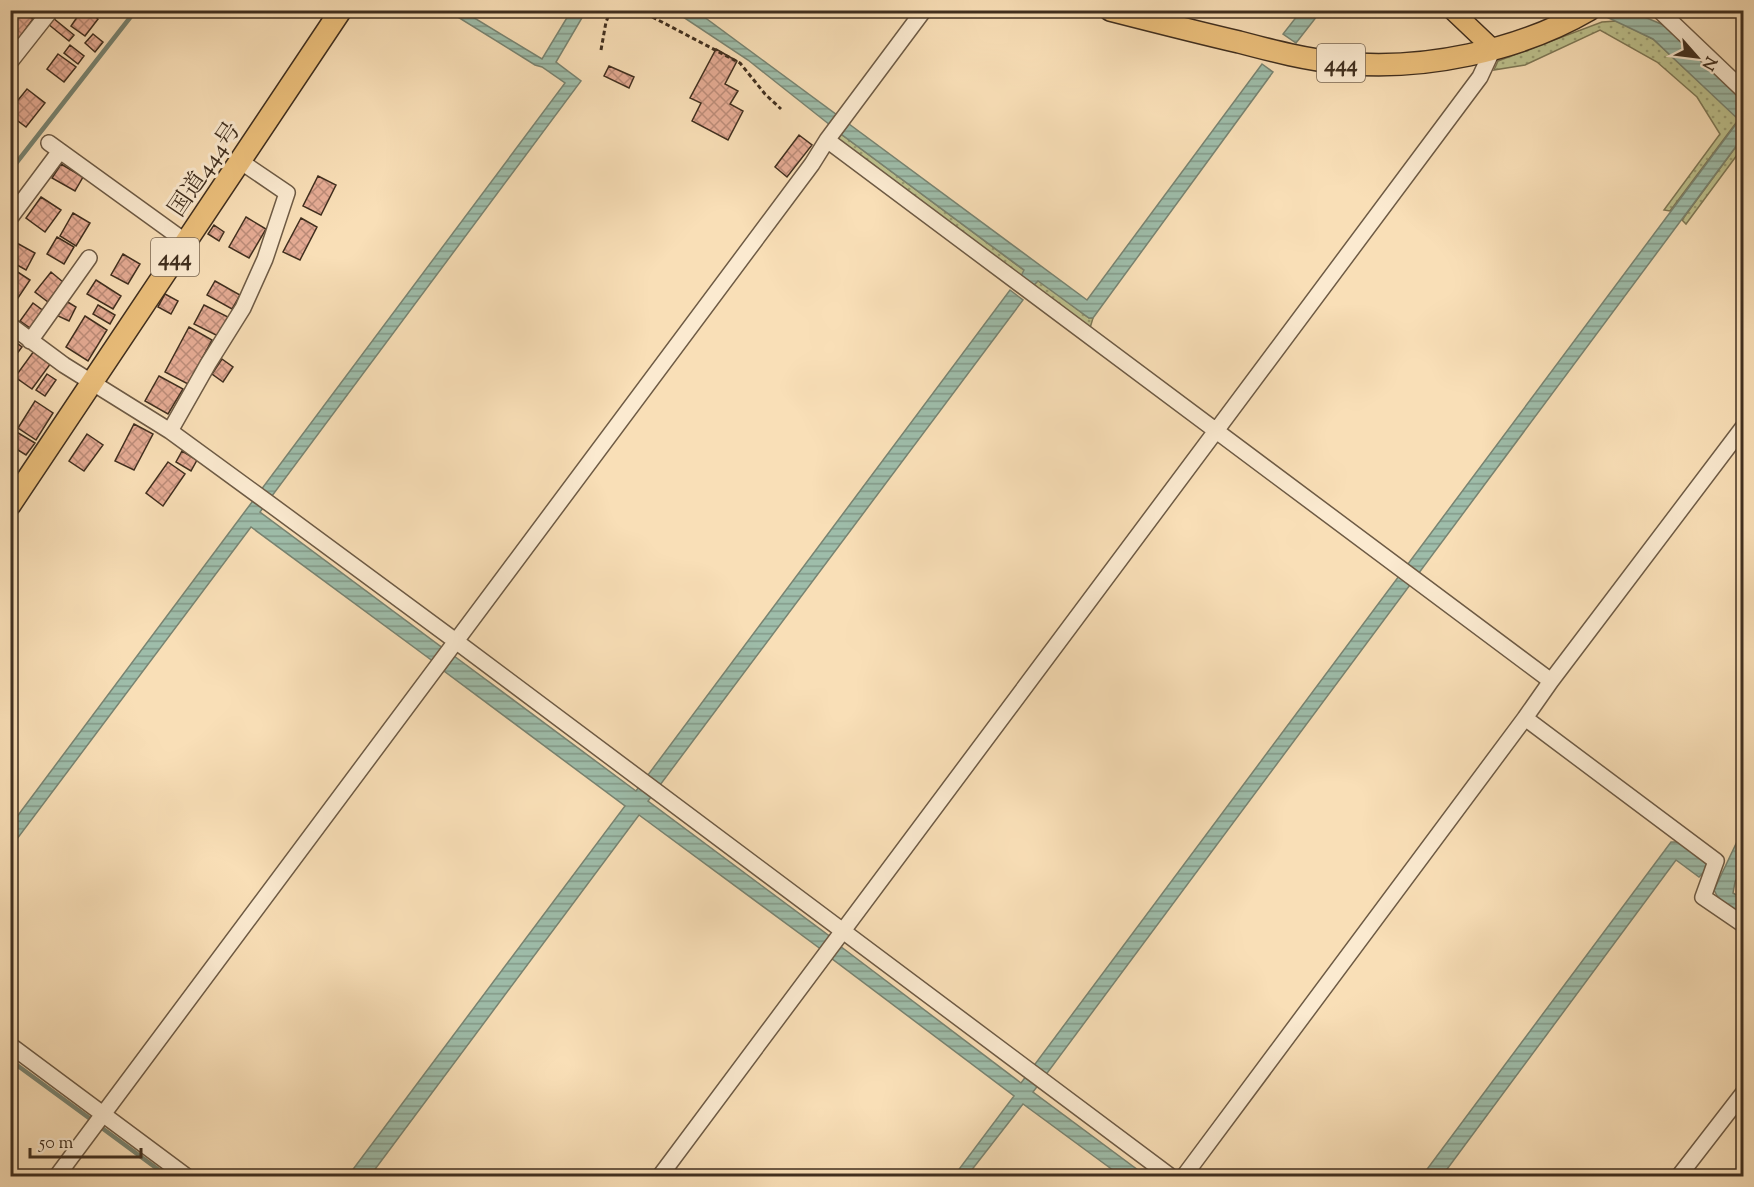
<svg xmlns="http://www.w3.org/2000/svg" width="1754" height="1187" font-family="'Sorts Mill Goudy','Noto Serif JP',serif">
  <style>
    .grass { fill: url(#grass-dots); stroke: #7e7856; stroke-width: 1.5 }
    .water { fill: url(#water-rules); stroke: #788472; stroke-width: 1.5 }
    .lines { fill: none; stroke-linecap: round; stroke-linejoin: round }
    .stream { stroke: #788472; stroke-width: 4.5 }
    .building { fill: url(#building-cross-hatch); stroke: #402f1f; stroke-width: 1.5 }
    .minor-casing { stroke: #6e5b45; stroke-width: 18 }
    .major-casing { stroke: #402f1f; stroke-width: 21 }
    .highway-casing { stroke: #402f1f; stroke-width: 24 }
    .path { stroke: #402f1f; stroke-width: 3; stroke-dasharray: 4.5 3; stroke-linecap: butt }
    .minor { stroke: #fbead0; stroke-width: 15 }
    .major { stroke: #ecc07c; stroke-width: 18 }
    .highway { stroke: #ecc07c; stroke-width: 21 }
    .labels { text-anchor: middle; stroke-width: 6; stroke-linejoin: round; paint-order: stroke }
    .shield { fill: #fbead0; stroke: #786754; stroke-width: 1.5 }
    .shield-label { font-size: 22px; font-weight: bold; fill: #402f1f }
    .street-label { font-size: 24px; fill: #402f1f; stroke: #fbead0 }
  </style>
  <defs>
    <pattern id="grass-dots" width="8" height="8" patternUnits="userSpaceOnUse" patternTransform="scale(1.5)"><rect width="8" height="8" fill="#bdc28e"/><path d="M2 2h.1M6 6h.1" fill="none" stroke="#9b9e73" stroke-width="1.8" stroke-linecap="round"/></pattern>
    <pattern id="water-rules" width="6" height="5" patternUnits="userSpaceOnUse" patternTransform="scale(1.5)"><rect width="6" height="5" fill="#9ebdaa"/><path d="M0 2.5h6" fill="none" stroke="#829a8a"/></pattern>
    <pattern id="building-cross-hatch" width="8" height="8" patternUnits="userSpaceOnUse" patternTransform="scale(1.5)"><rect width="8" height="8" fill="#e6ac95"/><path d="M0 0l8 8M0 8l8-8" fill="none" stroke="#bc8c79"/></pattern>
  </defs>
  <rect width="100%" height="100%" fill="#f9dfb7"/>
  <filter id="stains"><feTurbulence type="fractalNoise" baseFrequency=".00333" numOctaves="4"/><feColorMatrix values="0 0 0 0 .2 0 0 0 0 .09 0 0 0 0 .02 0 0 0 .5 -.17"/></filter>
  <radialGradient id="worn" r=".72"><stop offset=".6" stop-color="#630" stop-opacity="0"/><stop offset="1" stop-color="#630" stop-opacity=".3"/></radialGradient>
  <path class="grass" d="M1617,21L1653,39L1739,119L1670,211L1664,210L1720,134L1697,97L1657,62L1600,30L1525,65L1494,70L1498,61L1602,22Z
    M841,134L1025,271L1020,278L838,140Z
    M1743,137V147L1686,224L1682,220Z
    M1038,280L1089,318H1093L1090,328L1032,287Z"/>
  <path class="water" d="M448,11H463L542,59L571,11H586L556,62L581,81L260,512L444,649L434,662L251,527L11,847L10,826L565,83L542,67L535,65Z
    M674,11H696L837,115L830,125L748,60Z
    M1301,11H1321L1296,43L1283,34Z
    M1594,11H1630L1666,26L1743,101V137L1033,1092L1146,1176H1121L1023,1104L967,1176H954L1014,1096L831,958L840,946L1021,1083L1739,120L1653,39Z
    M1262,64L1273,72L1093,318H1089L1038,281L1032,287L1020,278L1024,270L841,134L849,124L1087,300Z
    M1010,290L1023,300L648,801L832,938L822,950L639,815L370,1176H348L625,806L444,671L454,656L636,791Z
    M1743,829V865L1735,882L1733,893L1743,899V916L1720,901L1714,890Z
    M1671,842H1678L1707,862L1704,872L1699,877L1676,860L1442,1176H1422Z"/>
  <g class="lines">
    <path class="stream" d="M10,171L136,10
      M10,1060L89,1118
      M102,1128L167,1176"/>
  </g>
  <path class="building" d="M12,10H20L33,19L15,44L10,40V13Z
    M82,10H87L98,19L85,36L71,26Z
    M53,18L74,35L69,41L48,24Z
    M93,34L103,42L95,52L85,43Z
    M70,45L84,56L78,64L64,53Z
    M716,49L737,61L725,84L738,91L730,104L743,111L728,140L692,121L701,103L690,98Z
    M58,54L76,67L64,82L47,69Z
    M609,66L634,77L629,88L604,76Z
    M27,89L45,103L26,127L10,115V110Z
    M799,135L812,145L787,177L775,167Z
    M61,164L83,177L75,191L52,178Z
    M318,176L336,185L321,215L303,206Z
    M41,197L61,210L45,232L26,218Z
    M73,213L90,223L76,246L60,236Z
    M246,217L266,229L249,258L229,247Z
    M301,218L317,227L300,260L283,252Z
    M214,225L224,232L219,241L208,234Z
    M57,237L74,247L64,264L47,254Z
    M15,242L35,253L26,270L10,261V250Z
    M123,254L140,264L128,284L111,275Z
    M13,269L30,280L12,307L10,272Z
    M51,272L63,282L48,302L35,292Z
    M96,280L121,296L113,309L87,294Z
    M215,281L240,295L232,309L207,295Z
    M165,294L178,301L171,314L158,307Z
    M66,301L76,307L69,321L58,316Z
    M33,303L45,312L33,330L20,321Z
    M98,305L115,315L110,324L93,314Z
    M204,305L228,317L218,336L194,324Z
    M85,316L107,330L88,361L66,347Z
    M189,327L212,340L188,384L165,372Z
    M14,341L22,347L10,363V345Z
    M34,351L51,363L32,389L15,377Z
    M222,359L233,367L223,382L212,374Z
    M47,374L56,380L45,396L36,390Z
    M159,376L183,389L168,414L145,401Z
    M35,401L53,413L36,440L18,428Z
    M134,424L153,434L134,470L115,461Z
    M15,431L35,443L26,455L10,445V438Z
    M87,434L103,445L84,471L69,461Z
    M182,451L197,460L191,471L176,462Z
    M168,462L185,474L163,506L146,493Z"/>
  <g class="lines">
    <defs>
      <path id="minor" d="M924,10L827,140L1551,681
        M1659,10L1744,91
        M10,62L51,10
        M49,143L186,242
        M10,218L60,151
        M10,325L64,365L170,431L270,504L457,642L1170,1176
        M30,341L89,258
        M170,431L208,364L243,308L265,259L287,193L240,161
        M1525,718L1716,861L1703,897L1744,925
        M10,1045L186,1176
        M57,1176L812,164L827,140
        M660,1176L1480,77L1493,49
        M1184,1176L1525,718L1551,681L1744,426
        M1679,1176L1744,1092"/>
      <path id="major" d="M1452,10L1493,49"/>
      <path id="highway" d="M1110,10C1153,21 1196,32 1239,42C1273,51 1307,60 1342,63C1422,71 1519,51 1589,10
        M10,505L341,10"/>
    </defs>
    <use href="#minor" class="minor-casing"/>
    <use href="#major" class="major-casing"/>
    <use href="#highway" class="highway-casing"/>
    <path class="path" d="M639,10L740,63L765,94L781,109
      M601,50L606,22L611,10"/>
    <use href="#minor" class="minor"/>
    <use href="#major" class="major"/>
    <use href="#highway" class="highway"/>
  </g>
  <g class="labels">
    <g class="shield">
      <rect x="1317" y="44" width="48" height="38" rx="4.5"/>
      <rect x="151" y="238" width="48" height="38" rx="4.5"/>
    </g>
    <g class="shield-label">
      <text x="1341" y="71">444</text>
      <text x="175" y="265">444</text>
    </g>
    <g class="street-label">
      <text transform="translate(204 169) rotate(-56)" y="8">国道444号</text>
    </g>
  </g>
  <rect width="1754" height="1187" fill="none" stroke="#f9dfb7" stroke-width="36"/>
  <rect x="12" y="12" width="1730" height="1163" fill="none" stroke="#402f1f" stroke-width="3"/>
  <rect x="18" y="18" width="1718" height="1151" fill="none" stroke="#402f1f" stroke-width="1.5"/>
  <g transform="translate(1697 57) rotate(118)" stroke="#fbead0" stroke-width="4.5" paint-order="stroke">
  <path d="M0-4.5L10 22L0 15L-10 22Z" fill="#402f1f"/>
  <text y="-9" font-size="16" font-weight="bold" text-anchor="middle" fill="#402f1f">N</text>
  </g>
  <path d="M30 1148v9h111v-9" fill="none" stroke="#402f1f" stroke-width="3"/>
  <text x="39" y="1148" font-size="18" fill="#402f1f" stroke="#fbead0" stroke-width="4.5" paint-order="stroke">50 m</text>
  <rect width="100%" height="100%" filter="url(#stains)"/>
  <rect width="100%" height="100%" fill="url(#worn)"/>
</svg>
